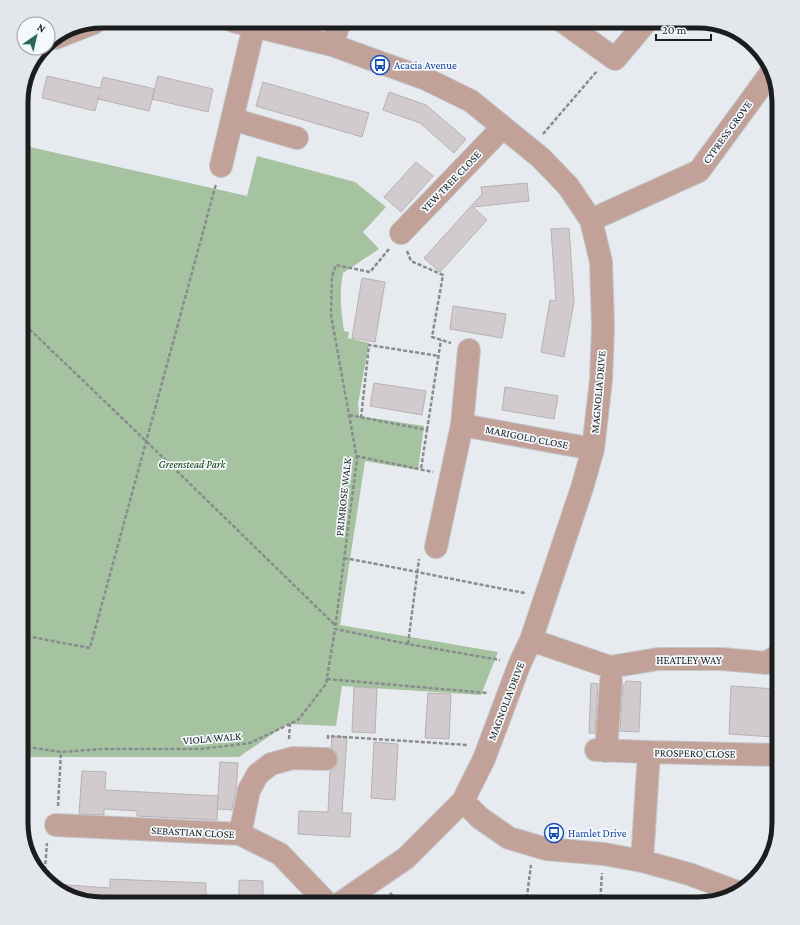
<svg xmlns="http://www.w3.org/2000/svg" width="800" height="925" font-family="'Crimson Pro',serif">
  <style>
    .green { fill: #a5c3a0 }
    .building { fill: #d1cbcd; stroke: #b7b1b3 }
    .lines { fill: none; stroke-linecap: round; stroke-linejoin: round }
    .minor-casing { stroke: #c2c6c9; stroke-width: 24 }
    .path { stroke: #898c8e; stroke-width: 2.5; stroke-dasharray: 4 2; stroke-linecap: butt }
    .minor { stroke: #c2a298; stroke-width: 22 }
    .labels { text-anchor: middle; stroke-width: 3.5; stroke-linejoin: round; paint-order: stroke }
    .transit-label { font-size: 11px; fill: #164399; stroke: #f4f9fd; text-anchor: start }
    .street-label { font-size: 11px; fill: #1b1d1e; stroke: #f4f9fd }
    .park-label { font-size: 11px; font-style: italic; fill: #043701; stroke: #f4f9fd }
    .rim { fill: none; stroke: #1b1d1e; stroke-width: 5 }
  </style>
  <rect width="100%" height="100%" fill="#e7ebef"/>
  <path class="green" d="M21,145L247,196L257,156L355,182L386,207L363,232L379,249L343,273C339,293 341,311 344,331L349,332L348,338L369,343L358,404L359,416L424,426L418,470L365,461L340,625L498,652L481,695L342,686L336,726L287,724L239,757H21Z"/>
  <path class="building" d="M47,76L100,88L103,77L155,89L149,111L98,99L99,95L95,111L42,98Z
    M158,76L213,89L208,112L152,99Z
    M263,82L369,113L362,137L256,106Z
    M389,92L426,105L466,139L454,153L420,123L383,110Z
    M416,162L433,176L401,212L384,197Z
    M527,183L529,201L473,207L487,220L440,272L424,258L482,194L481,187Z
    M569,228L574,302L564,357L541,352L550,300L556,301L551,229Z
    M362,278L385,282L375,342L352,338Z
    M453,306L506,314L502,338L450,329Z
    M374,383L426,391L422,415L370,406Z
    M505,387L558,396L554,419L502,410Z
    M626,681L641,682L639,732L620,731L623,685H625Z
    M591,683L598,684L595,733H589Z
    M731,686L776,689L774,737L729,734Z
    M354,687L377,688L375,733L352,732Z
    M428,693L451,694L449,739L425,738Z
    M332,736L347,737L342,813H351L350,837L298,834L299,811L328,812L330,771L336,766L338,760L337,753L331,748Z
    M374,742L398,744L395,800L371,798Z
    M220,762L238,763L236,790L232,810L217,809Z
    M82,771L106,772L105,790L218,796L217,820L137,816V811L104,809V815L79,814Z
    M110,879L206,883V904H131L95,902L66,896L54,886V884L110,888Z
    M239,880L263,881V904H239Z"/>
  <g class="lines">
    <defs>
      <path id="minor" d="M233,21L332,45L426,79L471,101L541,158L568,186L591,220L601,262L603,327L601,380L593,449L582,488L531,640L520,663L484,759L463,801L406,858L339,904
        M562,21L615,59L647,21
        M55,38L94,23
        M332,45L340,21
        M232,119L297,138
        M221,166L254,26
        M591,220L699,171L770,74
        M401,233L502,128
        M462,425L593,449
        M436,547L462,425L469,350
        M531,640L610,667L658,659H722L766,663L779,655
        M596,750L649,752
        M606,751L611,681
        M463,801L480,818L509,838L546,849L604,854L642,861L689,874L735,891
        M56,825L240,834L280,854L328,904
        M240,834L249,790L258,774L271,764L293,758L326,759
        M642,861L649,752L779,755"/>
    </defs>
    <use href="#minor" class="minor-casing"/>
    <path class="path" d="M543,134L597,71
      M389,249L370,272L336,265L332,276L331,315L357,459L335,629L408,644L500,660
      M407,251L411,261L443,275L432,337L451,343
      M21,321L146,441L335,625
      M349,415L427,430L421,469
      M361,418L369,345L439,356
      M427,430L441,340
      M356,456L433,472
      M344,558C405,569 465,582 525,593
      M21,635L90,648L216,184
      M408,644L419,559
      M327,679L487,693
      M289,739L290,724
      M328,739V736L468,745
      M21,746L61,752L102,749H201L250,743L298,720L326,684L335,629
      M58,806L61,752
      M38,872L45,868L47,843
      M390,893L401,904
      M526,904L531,865
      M600,904L602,873"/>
    <use href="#minor" class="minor"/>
  </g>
  <defs>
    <symbol id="bus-ring" viewBox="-11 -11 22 22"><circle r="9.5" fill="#f4f9fd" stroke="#1a4fb4" stroke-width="1.5"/><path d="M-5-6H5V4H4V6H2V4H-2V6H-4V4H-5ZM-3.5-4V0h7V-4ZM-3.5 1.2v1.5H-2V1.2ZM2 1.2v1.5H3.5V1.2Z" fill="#1a4fb4"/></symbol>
  </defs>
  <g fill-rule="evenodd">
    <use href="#bus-ring" x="369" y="54" width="22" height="22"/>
    <use href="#bus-ring" x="543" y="822" width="22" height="22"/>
  </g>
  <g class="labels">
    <g class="transit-label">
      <text x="394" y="69">Acacia Avenue</text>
      <text x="568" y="837">Hamlet Drive</text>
    </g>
    <g class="street-label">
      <text transform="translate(727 132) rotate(-54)" y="4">CYPRESS GROVE</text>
      <text transform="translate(451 181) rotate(-46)" y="4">YEW TREE CLOSE</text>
      <text transform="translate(598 392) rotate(-85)" y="4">MAGNOLIA DRIVE</text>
      <text transform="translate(527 437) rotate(11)" y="4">MARIGOLD CLOSE</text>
      <text transform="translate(343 497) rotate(-84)" y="4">PRIMROSE WALK</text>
      <text x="689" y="664">HEATLEY WAY</text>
      <text transform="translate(506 701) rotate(-69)" y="4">MAGNOLIA DRIVE</text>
      <text transform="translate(212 738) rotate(-5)" y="4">VIOLA WALK</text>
      <text transform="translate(695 753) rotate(1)" y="4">PROSPERO CLOSE</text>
      <text transform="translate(193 832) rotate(3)" y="4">SEBASTIAN CLOSE</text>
    </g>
    <g class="park-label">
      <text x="192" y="468">Greenstead Park</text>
    </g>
  </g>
  <path d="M0 0H800V925H0ZM102 28H698A74 74 0 0 1 772 102V823A74 74 0 0 1 698 897H102A74 74 0 0 1 28 823V102A74 74 0 0 1 102 28Z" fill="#e3e7eb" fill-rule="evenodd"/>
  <path class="rim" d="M102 28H698A74 74 0 0 1 772 102V823A74 74 0 0 1 698 897H102A74 74 0 0 1 28 823V102A74 74 0 0 1 102 28Z"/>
  <g transform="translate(36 36) rotate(34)"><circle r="19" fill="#f4f9fd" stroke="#9da1a4"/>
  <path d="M0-3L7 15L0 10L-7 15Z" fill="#2b6956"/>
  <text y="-6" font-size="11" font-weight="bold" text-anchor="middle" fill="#1b1d1e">N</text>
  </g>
  <path d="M656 34v6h55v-6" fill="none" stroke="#1b1d1e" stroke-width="2"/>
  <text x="662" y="34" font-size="12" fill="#1b1d1e" stroke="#f4f9fd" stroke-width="3" paint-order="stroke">20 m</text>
</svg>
